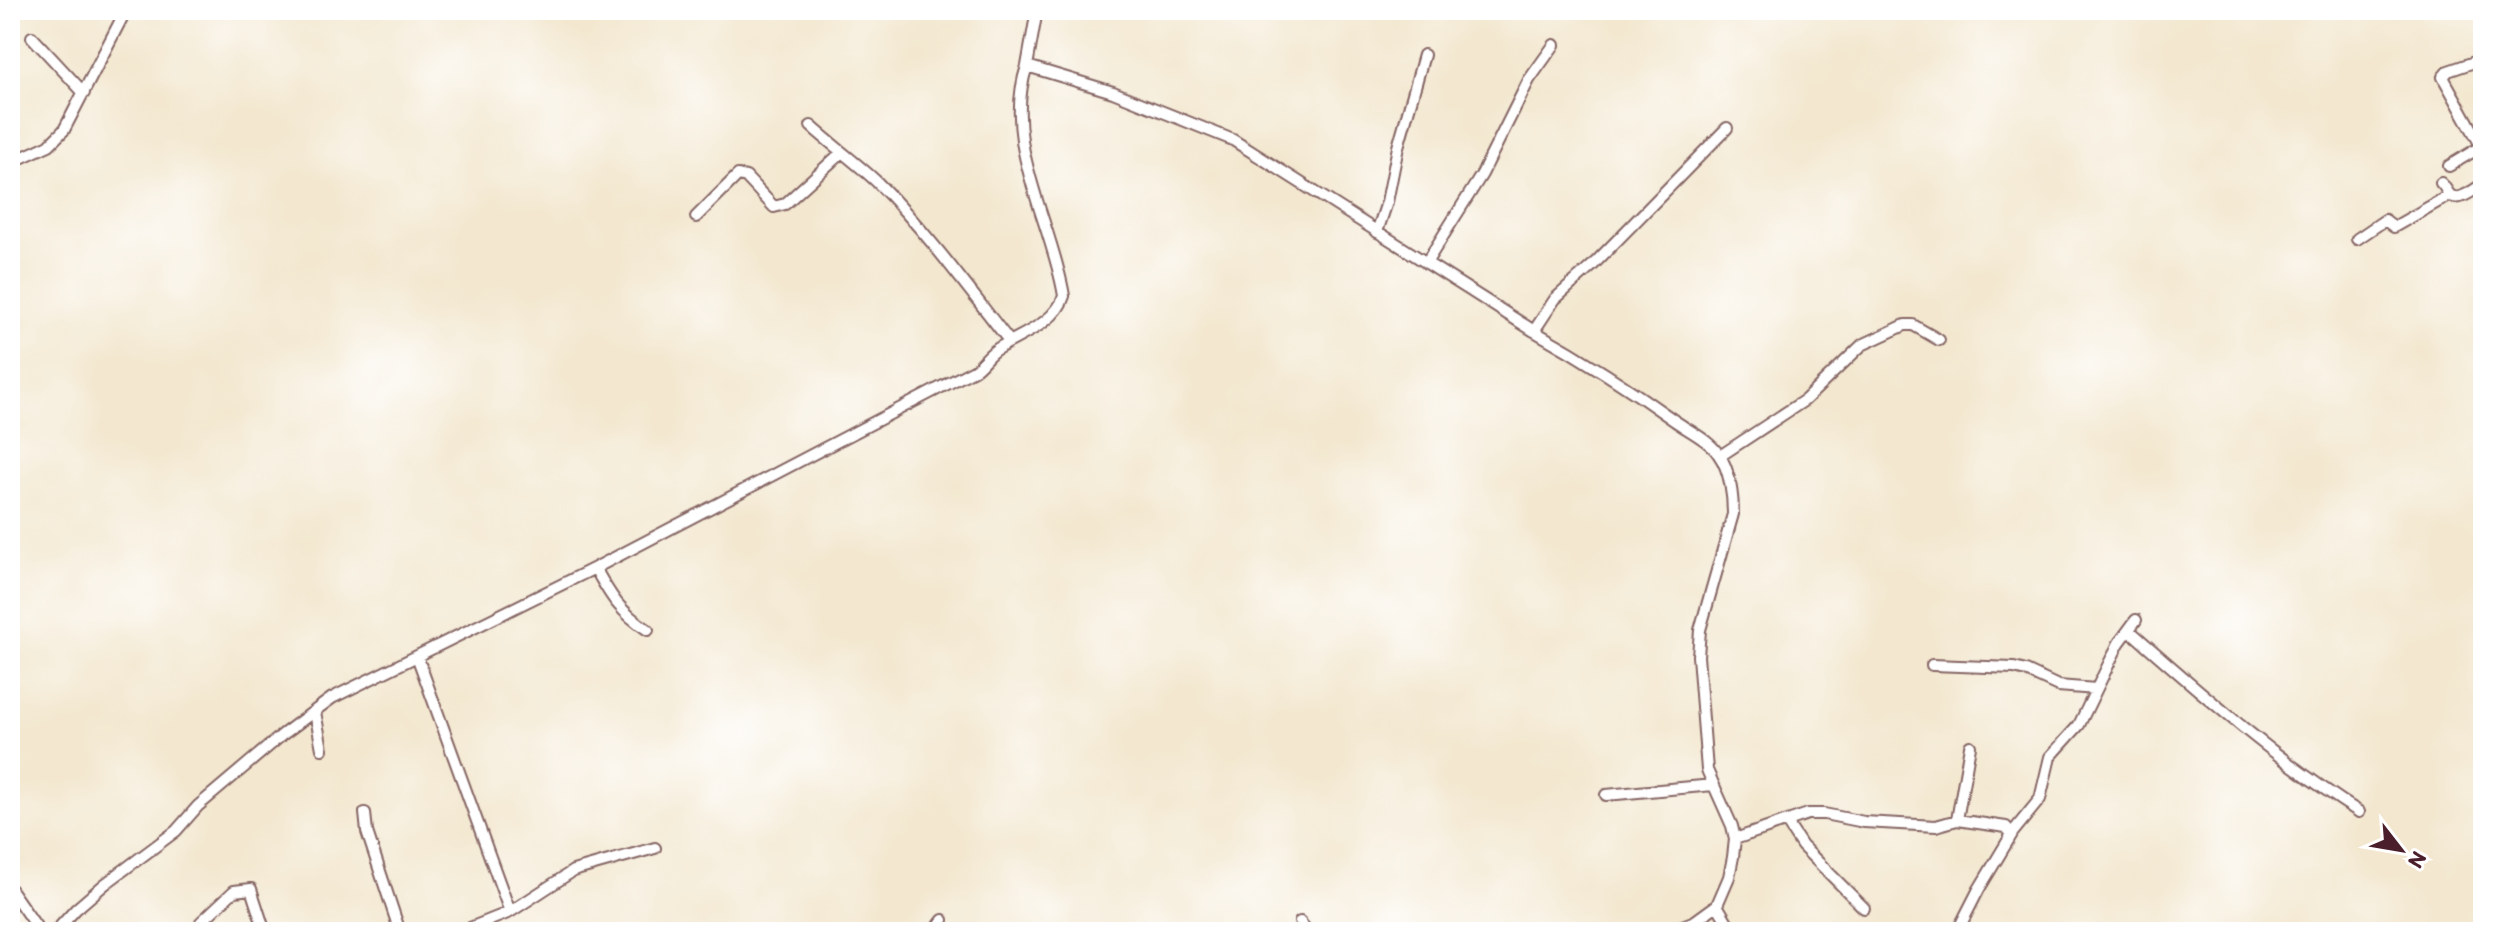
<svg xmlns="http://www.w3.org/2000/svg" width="2493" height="942" font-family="Itim,sans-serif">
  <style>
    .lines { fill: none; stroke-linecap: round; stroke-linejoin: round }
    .street-casing { stroke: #856564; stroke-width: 14 }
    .street { stroke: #fff; stroke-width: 10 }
  </style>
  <rect width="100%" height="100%" fill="#fff"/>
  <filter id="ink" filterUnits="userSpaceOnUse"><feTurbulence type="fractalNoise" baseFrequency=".0125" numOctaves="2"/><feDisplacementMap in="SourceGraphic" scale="16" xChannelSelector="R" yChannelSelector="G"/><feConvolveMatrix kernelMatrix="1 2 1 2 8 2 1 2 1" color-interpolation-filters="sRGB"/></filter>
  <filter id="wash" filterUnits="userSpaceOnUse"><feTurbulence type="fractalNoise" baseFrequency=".006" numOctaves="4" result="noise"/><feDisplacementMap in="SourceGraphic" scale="32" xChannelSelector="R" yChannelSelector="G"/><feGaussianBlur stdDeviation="1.8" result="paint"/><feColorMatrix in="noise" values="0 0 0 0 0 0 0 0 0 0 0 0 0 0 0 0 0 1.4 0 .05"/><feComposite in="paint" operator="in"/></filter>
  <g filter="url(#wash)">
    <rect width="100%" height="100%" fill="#f3e7cf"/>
  </g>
  <g filter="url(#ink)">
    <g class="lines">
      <defs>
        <path id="street" d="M1037,10L1027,66L1113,92L1233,140L1534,331C1582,358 1629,388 1675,421C1689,431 1709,440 1719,455C1730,470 1733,496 1733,514L1700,630L1698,656L1707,770L1732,826L1735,839L1733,857L1729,877L1717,905L1695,921L1668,932
          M32,37L84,93
          M2483,59L2448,71L2443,77L2483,149
          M811,126C832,145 857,163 877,182C926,231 967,287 1010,342
          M10,163L49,145L64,130L126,10
          M2449,166L2482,146
          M2441,183C2445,186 2446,191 2450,195C2459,203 2475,189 2483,184
          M696,217L738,175L746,177L774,207L785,204L841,153
          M1377,232L1387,202L1398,147L1424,55
          M2357,239L2385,220L2394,227L2450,195
          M1426,263L1482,174L1529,80L1554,45
          M1534,331L1555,299L1592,266L1727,128
          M1720,456L1805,400L1862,345L1905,325H1913L1939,340
          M595,568C611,597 620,612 648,630
          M2129,630C2202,694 2277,760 2359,812
          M417,656L510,912
          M1932,665L2014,668L2026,671L2058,686L2096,689
          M315,712L322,749
          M1606,795L1713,785
          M365,813L367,832L400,932
          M1957,820L1970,746
          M1787,823L1802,846L1864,908
          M2013,832L2040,799L2050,757L2079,725L2119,643L2136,620
          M1735,839L1808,814H1824L1864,822L1936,826L1957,820L2006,827L2012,834L1979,889L1957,932
          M10,889L40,932
          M1717,905L1733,932
          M201,922L234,891L251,889L265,932
          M1300,922L1308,932
          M55,932L76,909L105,884L176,831L198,806L282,735L332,698L595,568L974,370C983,364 988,354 997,349C1020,335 1056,323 1064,296C1052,221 1001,143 1027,66
          M460,932L510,912L573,871L655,848
          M934,932L943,920"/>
      </defs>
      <use href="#street" class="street-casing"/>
      <use href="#street" class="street"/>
    </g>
  </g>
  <rect width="2493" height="942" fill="none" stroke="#fff" stroke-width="40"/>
  <g transform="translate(2401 850) rotate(121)" stroke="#ffffff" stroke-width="6" paint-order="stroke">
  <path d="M0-6L14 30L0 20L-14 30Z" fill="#4a1f2b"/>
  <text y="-12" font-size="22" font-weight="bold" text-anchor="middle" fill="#4a1f2b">N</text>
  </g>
</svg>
